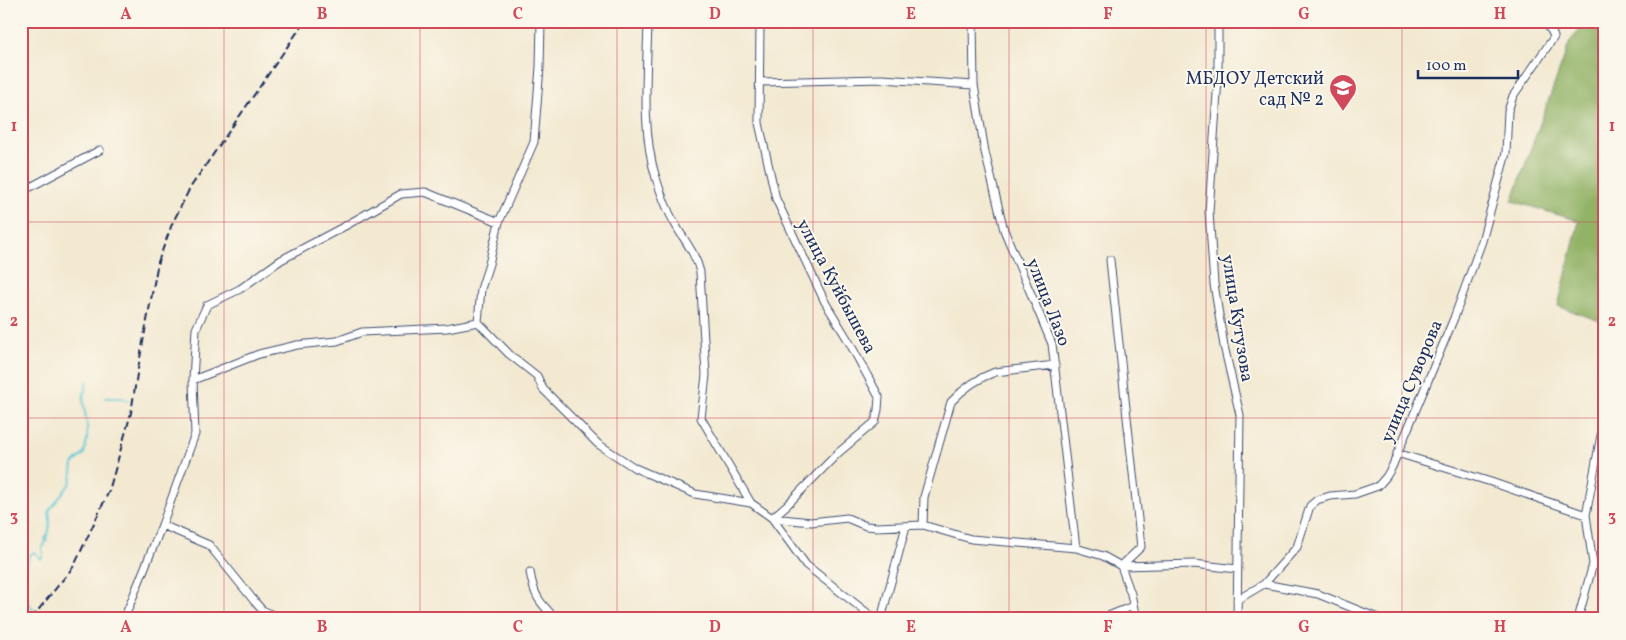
<svg xmlns="http://www.w3.org/2000/svg" width="1626" height="640" font-family="Vollkorn,serif">
  <style>
    .forest { fill: #92b266; stroke: #567062 }
    .lines { fill: none; stroke-linecap: round; stroke-linejoin: round }
    .stream { stroke: #5bc7d4; stroke-width: 2 }
    .minor-casing { stroke: #3b4b6f; stroke-width: 9 }
    .minor { stroke: #fff; stroke-width: 7 }
    .rail { stroke: #1b2f5e; stroke-width: 2; stroke-dasharray: 8 4; stroke-linecap: butt }
    .grid { fill: none; stroke: #d1495b; stroke-width: 1; stroke-opacity: 0.55 }
    .labels { text-anchor: middle; stroke-width: 4; stroke-linejoin: round; paint-order: stroke }
    .poi-label { font-size: 18px; fill: #1b2f5e; stroke: #fbf7ec; text-anchor: end }
    .street-label { font-size: 18px; fill: #1b2f5e; stroke: #fbf7ec }
    .neatline { fill: none; stroke: #d1495b; stroke-width: 2 }
    .grid-label { font-size: 16px; text-anchor: middle; font-weight: bold; fill: #d1495b }
  </style>
  <rect width="100%" height="100%" fill="#fbf7ec"/>
  <filter id="ink" filterUnits="userSpaceOnUse"><feTurbulence type="fractalNoise" baseFrequency=".02" numOctaves="2"/><feDisplacementMap in="SourceGraphic" scale="10" xChannelSelector="R" yChannelSelector="G"/><feConvolveMatrix kernelMatrix="1 2 1 2 8 2 1 2 1" color-interpolation-filters="sRGB"/></filter>
  <filter id="wash" filterUnits="userSpaceOnUse"><feTurbulence type="fractalNoise" baseFrequency=".0096" numOctaves="4" result="noise"/><feDisplacementMap in="SourceGraphic" scale="20" xChannelSelector="R" yChannelSelector="G"/><feGaussianBlur stdDeviation="1.12" result="paint"/><feColorMatrix in="noise" values="0 0 0 0 0 0 0 0 0 0 0 0 0 0 0 0 0 1.4 0 .05"/><feComposite in="paint" operator="in"/></filter>
  <g filter="url(#wash)">
    <rect width="100%" height="100%" fill="#f3e9d1"/>
    <path class="forest" d="M1605,24V323L1558,306L1579,221L1512,201L1570,41L1580,30Z"/>
    <g class="lines">
      <path class="stream" d="M105,398H122L127,401
        M42,619C18,599 25,583 29,555L35,552L40,559L42,558L43,554L42,549L47,540L45,539C51,531 51,522 49,511L71,482L73,464L84,454L87,440V424L83,400L87,381"/>
    </g>
  </g>
  <g filter="url(#ink)">
    <g class="lines">
      <defs>
        <path id="minor" d="M541,21L540,67L534,142L499,222L489,264L481,289L478,322L509,354L537,376L543,389L598,444L635,468L695,494L751,503L772,518L806,565L875,619
          M648,21C647,71 641,131 656,178C661,194 667,210 675,224C684,240 696,254 700,272L706,375L701,418L751,503
          M760,21L759,123L776,199L825,302L848,340L879,397L878,410L875,422L838,453L788,504L772,518
          M973,21L974,85L985,152L1004,230L1052,344L1076,548
          M1218,21V78L1209,212L1214,284L1224,346L1240,415L1237,619
          M760,82L882,79L974,85
          M21,192L100,150
          M1110,260L1141,547L1121,566
          M193,380L259,354L297,345L337,341L362,332L447,328L478,322
          M1397,453L1491,482L1586,515
          M772,518L811,522L847,518L866,526L877,527L923,525L971,539L1076,548L1103,556L1121,566L1131,594L1136,619
          M162,525L209,545L255,602L262,610L282,619
          M923,525L924,497L951,402C963,389 978,378 995,372L1055,365
          M1122,566L1194,564L1237,569
          M530,572C534,596 539,602 556,619
          M1264,584L1318,594L1380,619
          M1237,600L1264,584L1297,547L1310,506L1317,500L1330,496L1355,494L1378,486L1386,477L1392,467L1454,318L1482,241L1506,153L1508,111L1513,96L1554,37L1552,32L1544,21
          M124,619L162,525L195,434L193,380L196,329L207,305L240,289L281,260L345,226L401,194L425,192L499,222
          M881,619L906,526
          M1101,619L1133,606
          M1578,619L1593,564L1586,515L1605,414"/>
      </defs>
      <use href="#minor" class="minor-casing"/>
      <use href="#minor" class="minor"/>
      <path class="rail" d="M31,619L74,566L109,491L131,413L137,374L158,262L172,224L190,188L305,21"/>
    </g>
  </g>
  <path class="grid" d="M224,21V619M420,21V619M617,21V619M813,21V619M1009,21V619M1206,21V619M1402,21V619M21,222H1605M21,418H1605"/>
  <defs>
    <symbol id="school-pin" viewBox="-11 -11 22 30"><path d="M0 17L-7.5 6A9.5 9.5 0 1 1 7.5 6Z" fill="#d1495b" stroke="#fbf7ec"/><path d="M0-5L7-2L0 1L-7-2ZM-4 1L0 2.5L4 1V4Q0 6-4 4Z" fill="#fff"/></symbol>
  </defs>
  <g fill-rule="evenodd">
    <use href="#school-pin" x="1327" y="72" width="32" height="43"/>
  </g>
  <g class="labels">
    <g class="poi-label">
      <text x="1324" y="84">МБДОУ Детский<tspan x="1324" dy="21">сад № 2</tspan></text>
    </g>
    <g class="street-label">
      <text transform="translate(837 286) rotate(62)" y="6">улица Куйбышева</text>
      <text transform="translate(1049 302) rotate(69)" y="6">улица Лазо</text>
      <text transform="translate(1238 318) rotate(81)" y="6">улица Кутузова</text>
      <text transform="translate(1411 381) rotate(-67)" y="6">улица Суворова</text>
    </g>
  </g>
  <rect width="1626" height="640" fill="none" stroke="#fbf7ec" stroke-width="55"/>
  <path d="M1418 70v8h100v-8" fill="none" stroke="#1b2f5e" stroke-width="2.5"/>
  <text x="1426" y="70" font-size="15" fill="#1b2f5e" stroke="#fbf7ec" stroke-width="4" paint-order="stroke">100 m</text>
  <rect x="28" y="28" width="1570" height="584" class="neatline"/>
  <g class="grid-label">
    <text x="126" y="19">A</text>
    <text x="322" y="19">B</text>
    <text x="518" y="19">C</text>
    <text x="715" y="19">D</text>
    <text x="911" y="19">E</text>
    <text x="1108" y="19">F</text>
    <text x="1304" y="19">G</text>
    <text x="1500" y="19">H</text>
    <text x="14" y="131">1</text>
    <text x="1612" y="131">1</text>
    <text x="14" y="326">2</text>
    <text x="1612" y="326">2</text>
    <text x="14" y="521">3</text>
    <text x="1612" y="521">3</text>
    <text x="126" y="632">A</text>
    <text x="322" y="632">B</text>
    <text x="518" y="632">C</text>
    <text x="715" y="632">D</text>
    <text x="911" y="632">E</text>
    <text x="1108" y="632">F</text>
    <text x="1304" y="632">G</text>
    <text x="1500" y="632">H</text>
  </g>
</svg>
